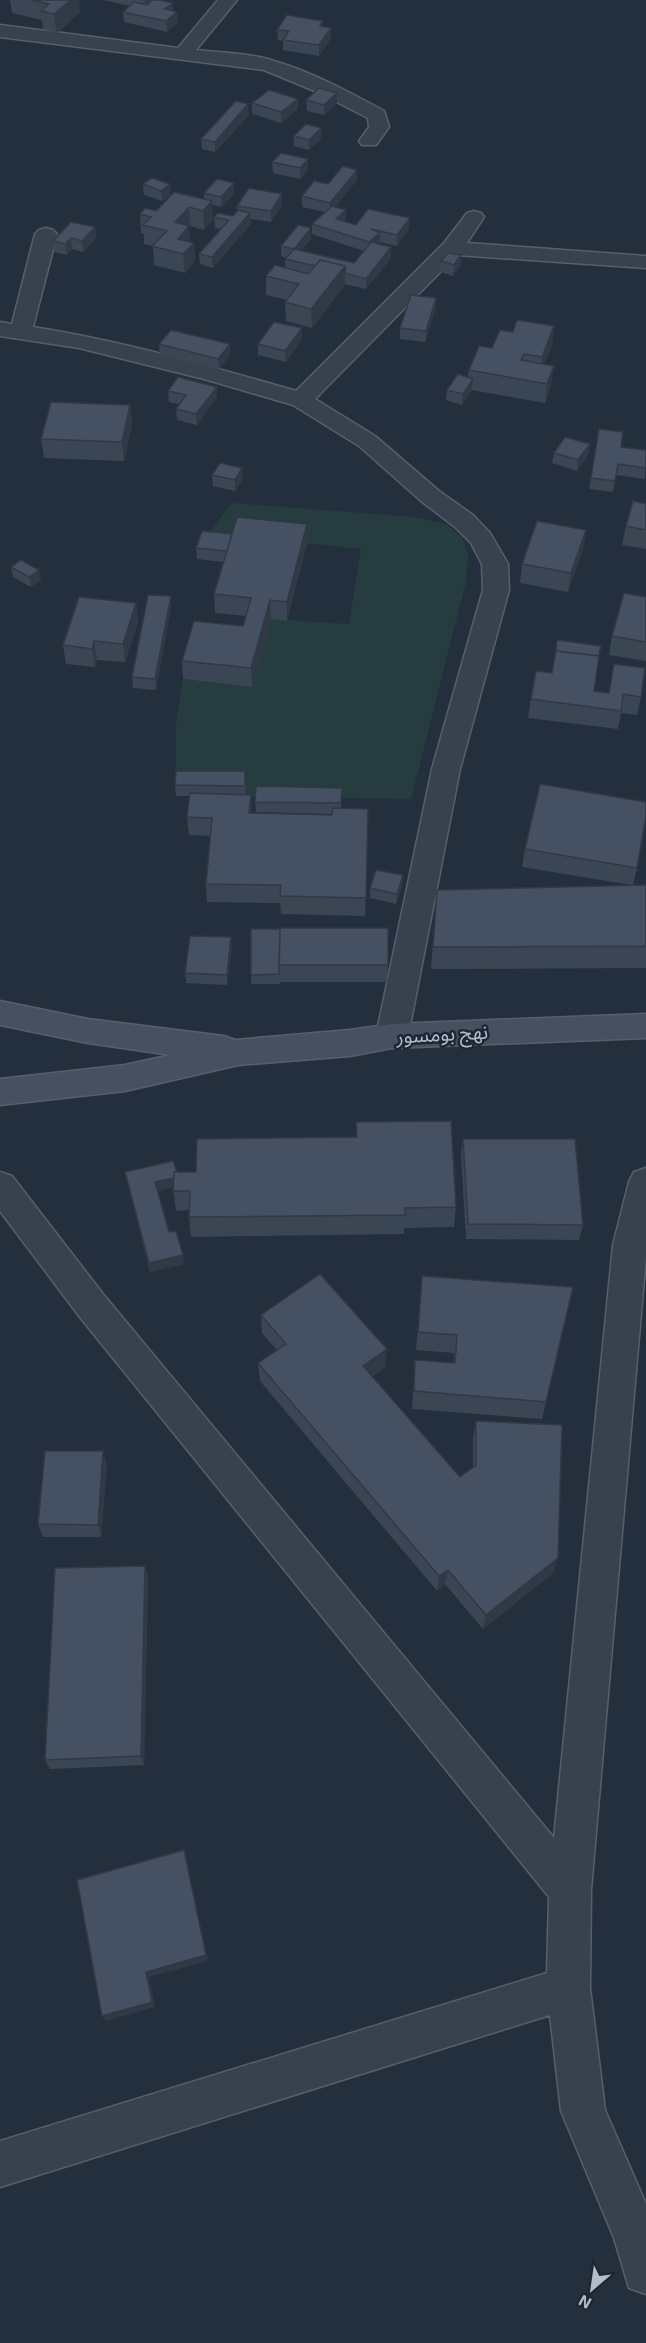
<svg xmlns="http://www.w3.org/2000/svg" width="646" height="2343" font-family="'Exo 2','Noto Sans Arabic',sans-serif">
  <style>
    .green { fill: #263c3f }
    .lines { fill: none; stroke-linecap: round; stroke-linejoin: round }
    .minor-casing { stroke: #565f6c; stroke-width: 3 }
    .secondary-casing { stroke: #565f6c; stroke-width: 3 }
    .minor { fill: #38414e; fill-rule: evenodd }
    .secondary { fill: #465061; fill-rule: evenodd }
    .wall { fill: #3b4654 }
    .shaded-wall { fill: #303945 }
    .building { fill: #455162; stroke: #303945; stroke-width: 1.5 }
    .labels { text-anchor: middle; stroke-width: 5; stroke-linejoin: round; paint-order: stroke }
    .street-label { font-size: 20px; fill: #b4bcc9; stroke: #1d2633 }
  </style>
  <rect width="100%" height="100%" fill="#242f3e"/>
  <path class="green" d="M232,503L415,517L446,524L462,537L468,554L466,582L411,799L176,796V722L183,679L252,687L271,619L349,624L361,549L238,536L202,541Z"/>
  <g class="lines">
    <defs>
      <path id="minor" d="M218,0H237L196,50C221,53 250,53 274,61C312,72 349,92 384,111L389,127L376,145H362L359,141L369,127L368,118L317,92L264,70L0,37V25L178,48Z
        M474,211L481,213L484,217L467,243L646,256V268L457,255L315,399L375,436L439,491L473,515L490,533L508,564L509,590L460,769L408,1036L403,1045L392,1048L381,1045L376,1036L432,769L483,590L482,564L471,543L455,527L421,501L359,446L293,405L204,379L79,348L0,336V322L12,324L35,234L39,230L46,228L53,230L57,234L33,327C122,341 210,366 296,391L444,243L467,213Z
        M646,1168V1256L591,1890L590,1988L605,2110L646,2204V2294L629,2288L614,2238L561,2111L550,2015L0,2187V2141L547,1973L549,1897L79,1316L0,1211V1172L12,1176L103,1294L554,1838L613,1245L629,1182L634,1172Z"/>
      <path id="secondary" d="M0,1001L88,1019L224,1036L235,1040L350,1030L392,1024L646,1014V1038L392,1048L350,1056L238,1065L125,1091L0,1105V1079L125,1065L171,1055L88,1043L0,1025Z"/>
    </defs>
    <use href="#minor" class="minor-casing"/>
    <use href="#secondary" class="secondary-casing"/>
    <use href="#minor" class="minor"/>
    <use href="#secondary" class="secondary"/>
  </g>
  <path class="wall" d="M10,0H79L80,12L57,33L43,29L42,20L12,13Z
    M103,0H160L173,3V11L178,22L167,32L124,22L123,12L130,6Z
    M323,27L331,28V38L319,56L283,50V41L278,40L277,30Z
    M337,93V103L324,115L307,111L306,100Z
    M298,99V109L281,123L252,114V103Z
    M249,115L215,152L202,149L201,139Z
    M294,136L321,139L309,150L294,146Z
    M308,159V170L300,179L273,173L272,162Z
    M357,170V180L335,207L346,210L345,222L356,225L409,229L397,246L380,242L379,244L391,247V258L366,289L345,284L312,328L286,321L285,302L287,300L266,295V276L285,268V259L286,258L281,256V246L311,228V239L301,250L354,263L364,251L312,234V224L325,212L302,207V196Z
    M152,178L171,195L162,201L144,195L143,184Z
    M204,193L234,194L221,207L212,205L213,220L204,230L190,226L189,227L190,242L194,243L195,261L185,273L154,265L153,246L144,244V234L141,233L140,214L204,199Z
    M282,194V205L271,222L251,219V224L213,268L200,264L199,254L221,229L215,228L214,217L233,216L237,211V206Z
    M95,227L96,238L83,252L72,249L67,255L54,252L53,241Z
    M461,255V265L453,276L440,272L441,261Z
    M436,298L435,309L425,342L400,339V328Z
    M554,326L552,345L544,364L551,385L545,403L472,390L462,405L446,400L447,390L468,377L469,370L492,348L513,332Z
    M302,339L286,362L258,355V344Z
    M159,344H230V355L219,369L160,355Z
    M168,391L217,397L197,425L177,420L176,409L180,404L169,402Z
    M130,405L132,424L124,461L44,458L41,439Z
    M599,429L621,447L646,450L645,479L616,475L613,492L589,489Z
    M590,444L588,455L577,471L552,463L554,453Z
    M212,475L243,479L235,491L213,486Z
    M646,504V549L622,545L626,526Z
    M586,530L583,549L568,592L520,583L522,564Z
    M307,543L287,621L271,619L252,687L183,679L182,661L243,626L246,616L215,613L214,594L224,562L197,559L196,548Z
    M11,567L41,580L31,587L13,577Z
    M171,596V607L156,690L133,688L132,677Z
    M646,597V661L609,655L612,636Z
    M136,603L138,622L125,662L97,660L95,667L66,664L63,645Z
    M594,691L641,697L637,715L621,713L618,729L528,718L531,699Z
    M246,781L245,795H251L252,813L332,815V814L256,812L255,802L342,788L341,808L368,809L365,916L281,914L280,903L207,902L206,884L210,836L189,835L187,817L190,796H176L175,785Z
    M525,849L637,868L633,885H646V968L431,969L437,890L631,885L522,867Z
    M402,885L396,904L370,898V888Z
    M251,929L388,965L387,982H280V984H251Z
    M232,947L227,985L186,983L185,973Z
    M356,1122L456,1207L454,1227L404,1228V1234L191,1237L189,1217V1210L176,1211L173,1187L158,1191L169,1232L184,1264L150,1272L125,1172H196L356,1137Z
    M463,1139L583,1225L579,1240L466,1239L461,1155Z
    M422,1276L573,1287L542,1419L412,1409L415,1360L454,1363V1353L416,1350Z
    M261,1315L385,1367L372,1377L460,1477L473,1467V1438L476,1421L553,1573L483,1629L445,1584L437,1591L260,1381L258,1363L277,1350L262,1333Z
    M107,1464L101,1537H43L38,1524Z
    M145,1566L148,1577L144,1765L50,1769L45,1760Z"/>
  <path class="shaded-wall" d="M71,0H79L80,12L57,33L54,14Z
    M145,0H155L146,9Z
    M173,3V13L165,9Z
    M177,12L178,22L167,32L166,21Z
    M331,28V38L319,56V45Z
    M337,93V103L324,115V105Z
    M298,99V109L281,123V112Z
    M248,104L249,115L215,152V142Z
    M321,128V139L309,150V140Z
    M308,159V170L300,179V168Z
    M357,170V180L330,213V203Z
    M234,183V194L221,207V197Z
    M170,184L171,195L162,201L161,191Z
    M282,194V205L271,222V211Z
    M212,201L213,220L204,230L203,211Z
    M189,207L190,226L189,227L190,245L178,240L175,222Z
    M346,210L345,221L336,229V219Z
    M250,213L251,224L213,268L212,257Z
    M410,218L409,229L397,246V235Z
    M95,227L96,238L83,252L82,241Z
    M311,228V239L294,259V249Z
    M380,233V244L369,253V242Z
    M71,238L72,249L67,255L65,244Z
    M194,243L195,261L185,273L183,254Z
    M391,247V258L366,289V279Z
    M461,255V265L453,276L454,265Z
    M345,266V285L312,328L311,309Z
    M436,298L435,309L425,342L426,331Z
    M554,326L552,345L540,376L542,357Z
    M302,328V339L286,362L285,351Z
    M230,344V355L219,369L218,359Z
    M554,366L551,385L545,403L547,384Z
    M473,379L472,390L462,405L463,394Z
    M217,387V397L197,425L196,414Z
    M130,405L132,424L124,461L122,442Z
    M590,444L588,455L577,471L578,460Z
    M242,468L243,479L235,491V480Z
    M307,524V543L287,621V602Z
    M586,530L583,549L568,592L571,573Z
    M39,570L41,580L31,587L29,577Z
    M171,596V607L156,690L155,679Z
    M270,600L271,619L252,687L251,668Z
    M136,603L138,622L125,662L123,644Z
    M94,641L97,660L95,667L92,649Z
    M251,795L252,813H249Z
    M403,875L402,885L396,904L397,894Z
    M231,937L232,947L227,985V975Z
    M178,1177L179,1185L157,1191L155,1182Z
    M183,1255L184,1264L150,1272L149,1263Z
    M387,1349L385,1367L363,1384V1366Z
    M103,1451L107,1464L101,1537L98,1525Z
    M558,1558L553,1573L483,1629L486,1615Z
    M145,1566L148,1577L144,1765L141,1756Z
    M448,1570L445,1584L437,1591L439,1576Z
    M184,1850L186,1858L208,1961L149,1977L155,2007L106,2021L102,2016L146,1972Z"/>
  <path class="building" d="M31,0H71L54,14L41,11L49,4Z
    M152,0H160L173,3L165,9L177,12L166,21L123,12L134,2L147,5Z
    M287,15L323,21L320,26L331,28L319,45L283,40L289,31L277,30Z
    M319,88L337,93L324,105L306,100Z
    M269,90L298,99L281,112L252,103Z
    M236,101L248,104L215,142L201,139Z
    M306,124L321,128L309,140L294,136Z
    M281,153L308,159L300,168L272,162Z
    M343,166L357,170L330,203L302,196L314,181L328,184Z
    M152,178L170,184L161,191L143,184Z
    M217,179L234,183L221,197L204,193Z
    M249,188L282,194L271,211L237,206Z
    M174,192L212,201L203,211L189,207L175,222L189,226L178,239L194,243L183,254L152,246L167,231L143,225L151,217L140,214L145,208L156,211Z
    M332,206L346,210L336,219L356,225L368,209L410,218L397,235L371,229L380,233L369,242L312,224Z
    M238,210L250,213L212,257L199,254L229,220L214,217L218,213L233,216Z
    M71,222L95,227L82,241L71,238L65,244L53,241Z
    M298,225L311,228L294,249L281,246Z
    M371,242L391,247L366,279L345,273V266L320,260L315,266L285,259L294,249L354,263Z
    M448,253L461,255L454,265L441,261Z
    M320,260L345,266L311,309L285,302L299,284L266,276L275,265L308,274Z
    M411,295L436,298L426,331L400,328Z
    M517,320L554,326L542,357L524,354L521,360L554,366L547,384L469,370L479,346L492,348L500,330L513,332Z
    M274,322L302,328L285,351L258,344Z
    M171,330L230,344L218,359L159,344Z
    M458,374L473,379L463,394L447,390Z
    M178,377L217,387L196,414L176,409L186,395L168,391Z
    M51,402L130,405L122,442L41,439Z
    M599,429L623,432L621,447L646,450V468L618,464L615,481L591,478Z
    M565,437L590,444L578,460L554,453Z
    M220,463L242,468L235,480L212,475Z
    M633,501L646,504V530L626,526Z
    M237,517L307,524L287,602L270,600L251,668L182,661L194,621L243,626L251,598L214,594Z
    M537,521L586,530L571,573L522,564Z
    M202,531L232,534L227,551L196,548Z
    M21,560L39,570L29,577L11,567Z
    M624,593L646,597V642L612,636Z
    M148,595L171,596L155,679L132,677Z
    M79,597L136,603L123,644L94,641L92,649L63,645Z
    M557,640L601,646L598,659L599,656L556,651Z
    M556,651L599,656L594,691L609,693L614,664L645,668L641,697L623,694L621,711L531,699L536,671L552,673Z
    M176,771H245V786L175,785Z
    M540,784L646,802V816L637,868L525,849Z
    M256,786L342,788L341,803L255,802Z
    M190,793L251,795L249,813L332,815L333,808L368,809L366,898L280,896L281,885L206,884L212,818L187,817Z
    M376,870L403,875L397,894L370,888Z
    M646,885V946L433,947L437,890Z
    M280,928H388V965H279Z
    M251,929H280L279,974L251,975Z
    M190,936L231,937L227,975L185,973Z
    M451,1121L456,1207L405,1208V1215L189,1217L190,1191H173L174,1172H196L197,1139L357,1137L356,1122Z
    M463,1139H575L583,1225L468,1224Z
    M173,1161L177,1172H174V1178L155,1182L169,1232L176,1231L183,1255L149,1263L125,1172Z
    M320,1274L387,1349L363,1366L460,1477L476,1465V1421L562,1425L558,1558L486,1615L448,1570L439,1576L258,1363L286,1344L261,1315Z
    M422,1276L573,1287L546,1402L414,1391L415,1360L455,1363L457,1335L418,1332Z
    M45,1451H103L98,1525L38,1524Z
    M145,1566L141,1756L45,1760L55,1568Z
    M184,1850L206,1955L146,1972L152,2002L102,2016L77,1880Z"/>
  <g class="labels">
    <g class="street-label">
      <text transform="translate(442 1034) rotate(-3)" y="7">نهج بومسور</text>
    </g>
  </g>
  <g transform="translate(592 2289) rotate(209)" stroke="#1d2633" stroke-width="4.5" paint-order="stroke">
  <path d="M0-4.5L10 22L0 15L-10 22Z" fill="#b4bcc9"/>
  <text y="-9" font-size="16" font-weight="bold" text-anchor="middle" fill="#b4bcc9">N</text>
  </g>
</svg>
